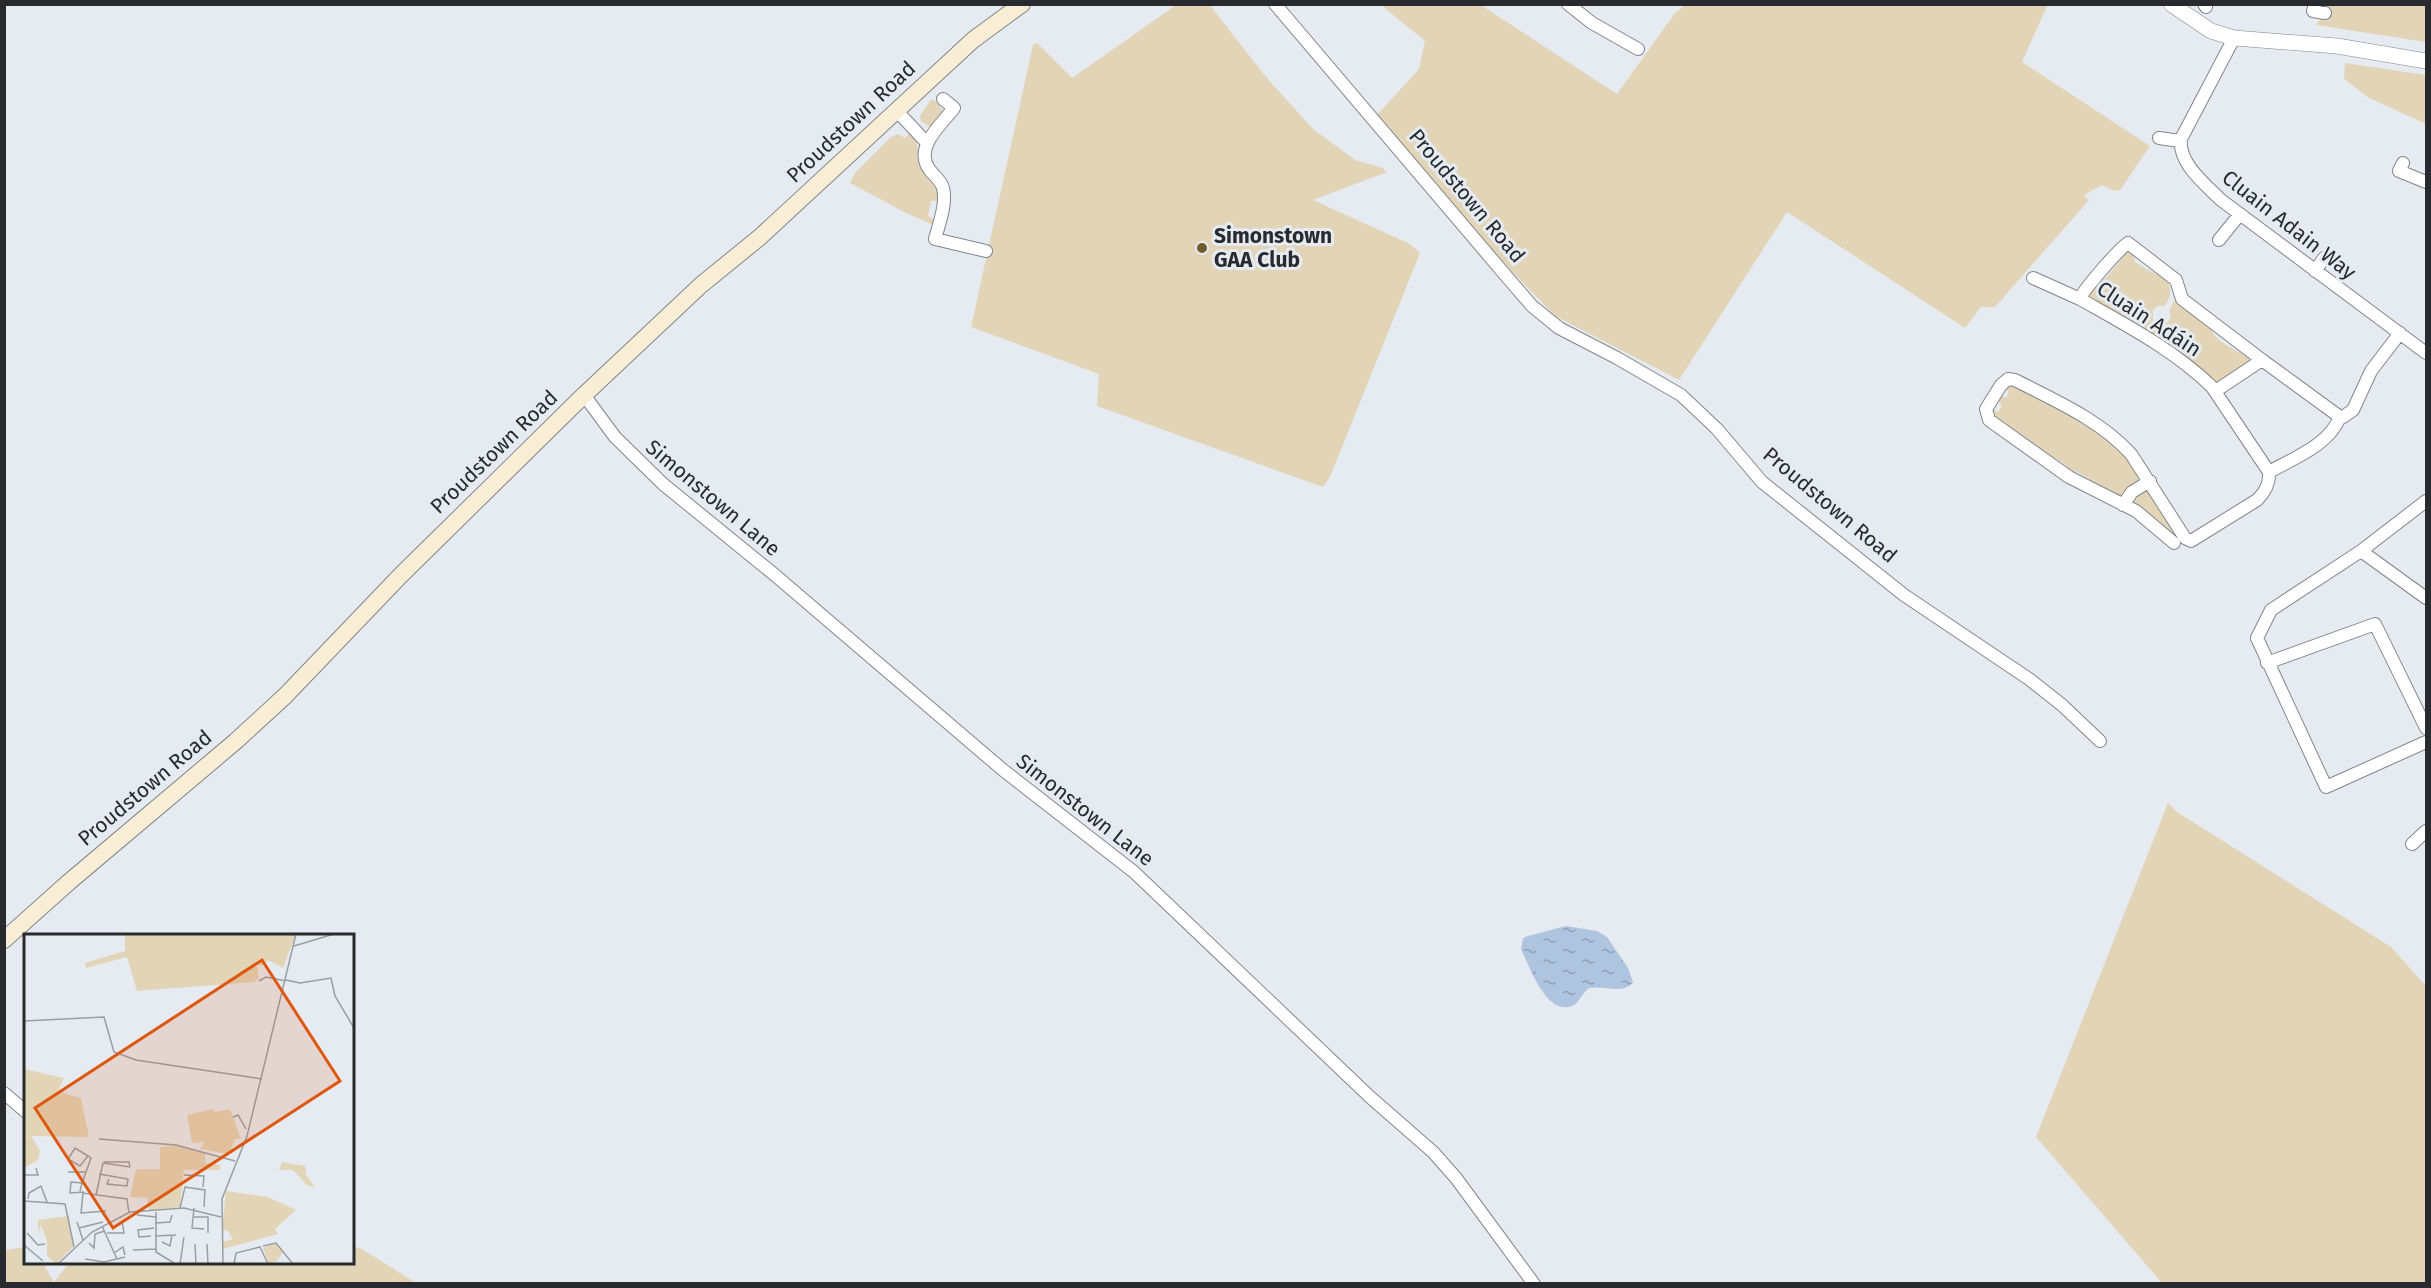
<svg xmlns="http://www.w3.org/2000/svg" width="2431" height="1288" font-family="'Fira Sans',sans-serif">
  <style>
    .grass { fill: #e2d4b7 }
    .water { fill: url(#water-ripples) }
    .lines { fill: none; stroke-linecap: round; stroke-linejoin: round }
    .minor-casing { stroke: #81868c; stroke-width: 14 }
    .tertiary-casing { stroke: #81868c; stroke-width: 16 }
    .secondary-casing { stroke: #81868c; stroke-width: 18 }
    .minor { stroke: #fff; stroke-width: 12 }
    .tertiary { stroke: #fff; stroke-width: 15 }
    .secondary { stroke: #f8eed6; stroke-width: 16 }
    .poi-dot { fill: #705b2b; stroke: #e6ebf2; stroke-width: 2 }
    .labels { text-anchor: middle; stroke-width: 6; stroke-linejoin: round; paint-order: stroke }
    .street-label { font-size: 21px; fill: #282a2d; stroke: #e6ebf2 }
    .poi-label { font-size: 21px; font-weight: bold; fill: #282a2d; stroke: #e6ebf2; text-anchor: start }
    .inset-road { fill: none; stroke: #9a9ea3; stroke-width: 1.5 }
    .view { fill: #de570e; fill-opacity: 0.15; stroke: #de570e; stroke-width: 3 }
    .inset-edge { fill: none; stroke: #282a2d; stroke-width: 3 }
  </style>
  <defs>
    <pattern id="water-ripples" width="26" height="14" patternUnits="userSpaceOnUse" patternTransform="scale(1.5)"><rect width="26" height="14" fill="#aec4df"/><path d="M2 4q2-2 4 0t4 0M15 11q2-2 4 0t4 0" fill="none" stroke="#8e9fb5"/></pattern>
  </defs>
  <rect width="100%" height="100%" fill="#e6ebf2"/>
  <path class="grass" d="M2048,4L2022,62L2150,146L2120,190L2114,191L2102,185L2084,195L2089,200L1995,307H1981L1965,328L1787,212L1679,380L1555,316L1503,262L1376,116L1419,69L1425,41L1381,5H1481L1617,94L1675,13L1685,5Z
    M1176,5H1210L1266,77L1313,129L1355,160L1383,168L1387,172L1313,200L1410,244L1420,253L1330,477L1323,487L1097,406L1099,374L971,327L1033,45L1037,43L1072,78Z
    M2321,5H2426V42L2316,25L2326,11Z
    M2345,63L2426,75V124L2369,98L2344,79Z
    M931,99L937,102L943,111L933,129L921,121L920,116Z
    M910,133C921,144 915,146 920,158C926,177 936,176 939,201H931L928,216L935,220L933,225L904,212L850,183L855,173L891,137L898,134L905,138Z
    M2127,251L2134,256L2135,262C2155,277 2182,277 2165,306H2158L2153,310V321L2146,330L2087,298L2086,294L2102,279L2106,278L2123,257L2122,253Z
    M2175,300L2211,328C2214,343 2237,349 2249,358V362L2216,383L2207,374L2151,333L2157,325L2168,322L2171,317L2169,310Z
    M2014,384L2085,421L2123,451L2142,478L2140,482L2118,498L2089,483L2090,479L2075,471L2073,475L2065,471L2068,467L2054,457L2051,460L1992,417L1991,407L1998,412L2002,405L1996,400L1999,395L2006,398L2009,392L2003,388Z
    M2146,489L2152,493L2181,541L2132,502V499Z
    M2168,803L2177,812L2391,947L2426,986V1283H2162L2036,1137Z
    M353,1246L362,1249L416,1283H5V1250L25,1247L26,1262L43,1263L54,1282L69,1263L352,1262Z"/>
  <path class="water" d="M1566,926L1597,931L1607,937L1628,968L1633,982C1624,995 1603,985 1589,988C1583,992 1580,1001 1574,1005C1547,1019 1529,965 1521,949L1523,938L1528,936Z"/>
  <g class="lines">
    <defs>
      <path id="minor" d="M1275,4L1507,277L1532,306L1559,328L1617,358L1681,395L1717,429L1762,482L1904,595L2029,679L2062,705L2100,741
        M1568,4L1592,23L1638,49
        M2204,4L2206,7
        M2315,4L2313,11L2325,13
        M2234,38L2181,139C2178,163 2205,184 2221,200L2426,353
        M943,99L954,108C941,125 914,147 929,169C933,175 941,180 943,188C947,203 939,224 935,239L986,251
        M896,110L927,143
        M2159,138L2180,141
        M2403,163L2399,171L2426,182
        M2219,240L2240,214
        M2315,271L2324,258
        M2033,278L2080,299
        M2262,360L2340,417
        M2220,388L2262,360L2182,299L2176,280L2128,243C2119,249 2082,291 2080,299C2126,325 2174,350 2212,387L2269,472
        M584,395L615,437L663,484L776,576L1003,770L1134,872L1370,1097L1433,1152L1456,1178L1534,1284
        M2426,501L2361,551L2426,598
        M2123,505L2132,492L2150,481
        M2174,543L2136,511L2069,477L1989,420L1986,409L2001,385L2008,379L2015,380C2056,401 2100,420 2131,454L2185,538L2191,541L2257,500C2265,492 2270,484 2269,472C2294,458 2329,445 2340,417H2343L2353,410L2371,371L2400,333
        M2361,551L2271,610L2257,638L2326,787L2426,742
        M2267,663L2375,624L2426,728
        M2412,844L2426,831
        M4,1093L26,1112"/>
      <path id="tertiary" d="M2171,4L2211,31L2234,38L2337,46L2426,61"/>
      <path id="secondary" d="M4,940L69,882L236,741L285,696L401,575L584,395L701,285L760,237L973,40L1022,4"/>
    </defs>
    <use href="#minor" class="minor-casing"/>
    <use href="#tertiary" class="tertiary-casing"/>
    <use href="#secondary" class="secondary-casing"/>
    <use href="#minor" class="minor"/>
    <use href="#tertiary" class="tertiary"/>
    <use href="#secondary" class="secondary"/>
  </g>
  <circle class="poi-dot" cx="1202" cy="248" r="6"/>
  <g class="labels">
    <g class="street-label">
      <text transform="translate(851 122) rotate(-43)" y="7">Proudstown Road</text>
      <text transform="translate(1467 196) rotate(50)" y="7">Proudstown Road</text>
      <text transform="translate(2289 225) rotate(38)" y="7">Cluain Adain Way</text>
      <text transform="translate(2149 319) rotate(33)" y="7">Cluain Adáin</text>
      <text transform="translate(494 452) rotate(-44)" y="7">Proudstown Road</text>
      <text transform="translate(713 498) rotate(40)" y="7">Simonstown Lane</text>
      <text transform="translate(1830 505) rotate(40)" y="7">Proudstown Road</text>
      <text transform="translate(145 788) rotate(-40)" y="7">Proudstown Road</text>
      <text transform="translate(1085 810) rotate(38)" y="7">Simonstown Lane</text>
    </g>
    <g class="poi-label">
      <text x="1214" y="243">Simonstown<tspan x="1214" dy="24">GAA Club</tspan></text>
    </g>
  </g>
  <g transform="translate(24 934)">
    <rect width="330" height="330" fill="#e6ebf2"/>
    <path d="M101,0H272L259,34L244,26L238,32L233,30L235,44L230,48L113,57L103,23L62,34L61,29L101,17ZM0,135L40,144L34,157L57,164L65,203L7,202L16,217L14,226L0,234ZM189,175L191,178L206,175L217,205H211L205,220L176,215L180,208L168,209L163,181ZM152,211L181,219V229L196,231V236H160L156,273L125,276L123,264L106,263L111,239L113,235H136V213ZM258,228L281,232L282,241L291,253L283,251L269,236H255ZM202,257L244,263L272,276L251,295L254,300L199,315V308L209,305L203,296L198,297ZM45,282L49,313L32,330L23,322V307L17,291L14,299V286Z" fill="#e2d4b7"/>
    <path d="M252,309L259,318L253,327L245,330L239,314Z" fill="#e2d4b7"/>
    <path class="inset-road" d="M270,12L310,0M262,46L276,49L307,44L311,62L330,94M235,47L242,43L262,47M0,87L80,83L90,118L112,126L238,145M209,183L214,181L222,195M75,205L152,211L211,227M80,228H105L106,233M44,238H62L58,249M62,238L67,224L64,222L51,214L44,225L56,232L64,222M75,240L104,245L103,252L83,250L85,245M0,241H14L12,234M160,241L180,242L179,253M56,257L58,249L47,248L46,259L60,258M72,261L79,229L106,233M4,265L5,259L17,252L23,268M0,267L41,270L50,313M156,274L161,253L181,256L180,273M170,274L168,294L180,295M82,277L57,279L59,259L103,265L105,279M132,278V318L150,329M113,281L132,283M170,283H184V299M53,288L59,306M131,289L146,288L148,281M78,292L93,325M55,294L79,288M3,299L14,311L21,310M83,299H100L98,287M127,302L115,303L114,296L130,294M131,302L152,301M138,308L146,312L148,301M65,309L70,314L71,300L81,297M171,310L172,330M183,310L184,330M0,311L19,327M239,312L252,309L269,330M109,316L132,315M90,319L99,313L101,321M61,325L80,328L101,323M34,330L68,298L106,278L160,274L197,283M156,330L160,303M199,330L198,265L223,202L272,0M210,330L212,319L236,313L244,330"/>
    <path class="view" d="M238,26L316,147L89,294L11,174Z"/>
    <rect width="330" height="330" class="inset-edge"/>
  </g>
  <rect width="2431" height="1288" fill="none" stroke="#282a2d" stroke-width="12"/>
</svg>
